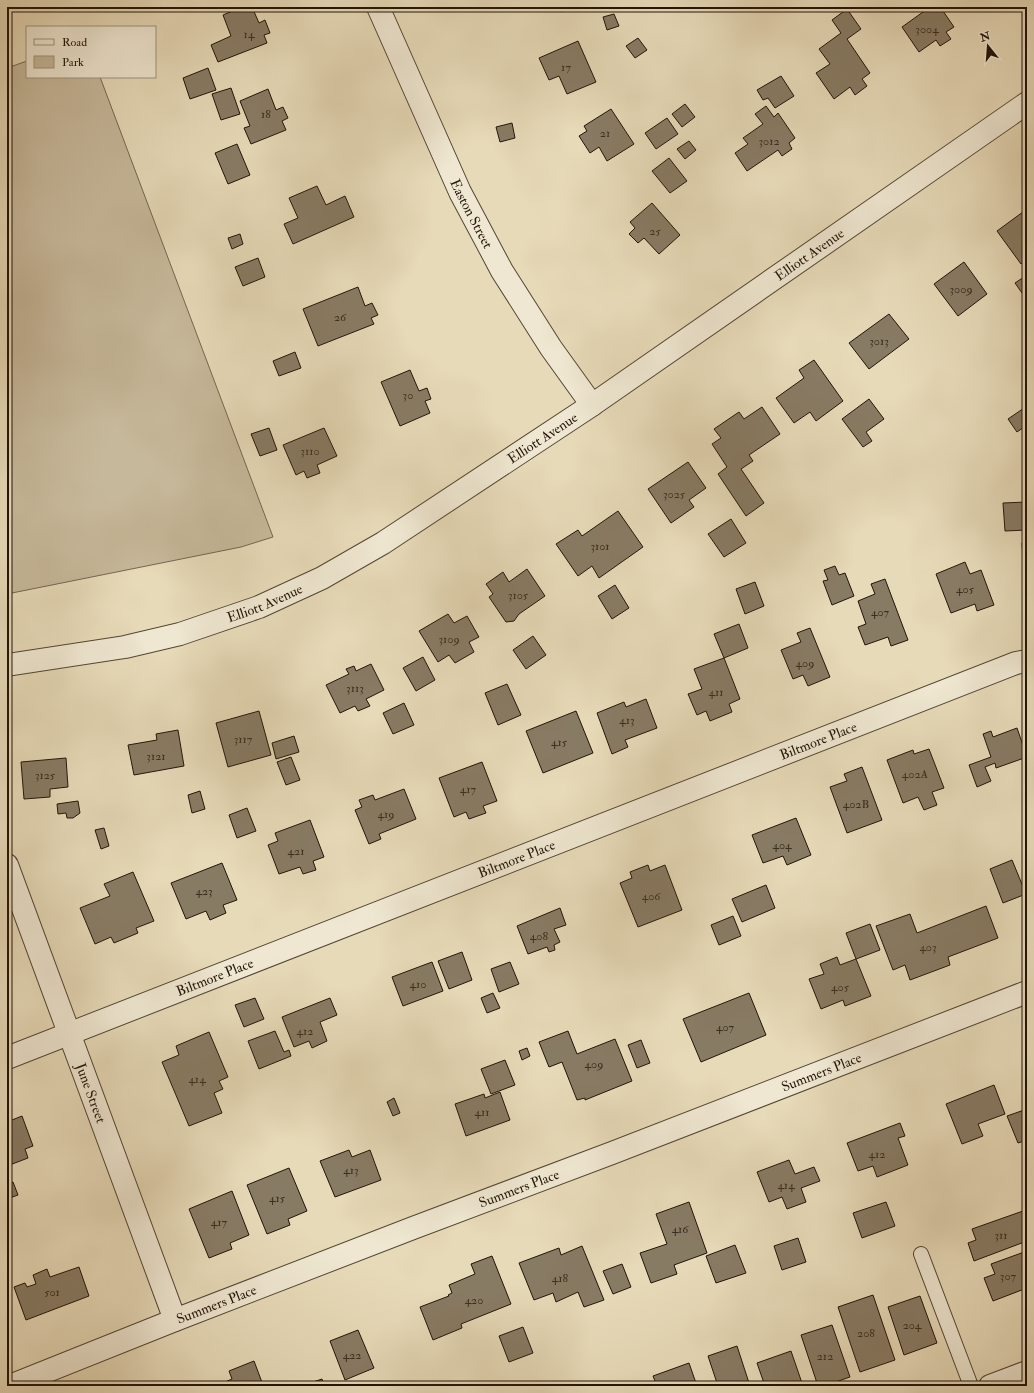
<svg xmlns="http://www.w3.org/2000/svg" width="1034" height="1393" font-family="'IM FELL Double Pica',serif">
  <style>
    .green { fill: #c6b89a; stroke: #746651 }
    .building { fill: #887b64; stroke: #221408 }
    .lines { fill: none; stroke-linecap: round; stroke-linejoin: round }
    .service-casing { stroke: #534634; stroke-width: 16 }
    .minor-casing { stroke: #534634; stroke-width: 24 }
    .tertiary-casing { stroke: #534634; stroke-width: 24 }
    .service { stroke: #efe7d1; stroke-width: 14 }
    .minor { stroke: #efe7d1; stroke-width: 22 }
    .tertiary { stroke: #efe7d1; stroke-width: 22 }
    .labels { text-anchor: middle; stroke-width: 3.5; stroke-linejoin: round; paint-order: stroke }
    .number-label { font-size: 12px; fill: #3c2e1f }
    .street-label { font-size: 14px; fill: #221408; stroke: #efe7d1 }
  </style>
  <rect width="100%" height="100%" fill="#e7dab8"/>
  <filter id="stains"><feTurbulence type="fractalNoise" baseFrequency=".005" numOctaves="4"/><feColorMatrix values="0 0 0 0 .2 0 0 0 0 .09 0 0 0 0 .02 0 0 0 .5 -.17"/></filter>
  <radialGradient id="worn" r=".72"><stop offset=".6" stop-color="#630" stop-opacity="0"/><stop offset="1" stop-color="#630" stop-opacity=".3"/></radialGradient>
  <path class="green" d="M27,61V77H100L273,537L241,547L7,594V68Z"/>
  <path class="building" d="M242,7H252L259,23L265,20L270,33L264,35L267,43L218,62L211,45L231,36L223,15Z
    M559,7H574L561,12Z
    M930,7H948L943,11L954,27L946,32L951,39L940,46L936,40L919,52L902,27Z
    M847,9L861,29L847,39L870,73L862,79L867,86L855,95L850,87L834,99L816,73L830,64L819,49L841,33L832,20Z
    M614,14L619,26L607,30L603,17Z
    M638,38L647,50L635,58L626,46Z
    M578,41L596,82L567,94L559,76L549,80L539,58Z
    M208,68L216,90L190,99L183,78Z
    M781,76L794,96L775,108L768,98L763,100L757,90Z
    M231,88L240,114L221,120L212,94Z
    M268,89L276,110L283,107L288,118L282,121L286,130L251,144L244,128L250,126L240,101Z
    M685,104L695,117L682,127L672,114Z
    M766,106L774,117L778,113L795,138L789,143L792,149L782,156L778,150L747,171L735,153L748,144L743,138L763,124L755,114Z
    M611,109L634,144L607,161L599,147L590,153L579,136L587,131L584,126Z
    M667,118L678,134L656,149L645,133Z
    M512,123L515,138L500,142L496,127Z
    M689,141L696,150L685,159L677,149Z
    M237,144L250,175L228,184L215,153Z
    M669,158L687,181L670,193L652,171Z
    M317,186L326,205L345,196L354,217L293,244L284,224L298,218L289,198Z
    M652,203L680,235L659,254L644,238L638,243L629,234L635,228L630,222Z
    M1027,209V260L1021,264L997,231Z
    M240,234L243,244L232,249L228,238Z
    M258,258L265,277L243,286L235,267Z
    M964,262L987,294L958,316L934,284Z
    M1027,275V300L1015,283Z
    M358,287L365,306L372,303L378,315L371,318L374,324L318,346L303,309Z
    M889,314L909,339L869,369L849,343Z
    M295,352L301,368L279,376L273,361Z
    M814,360L843,401L816,421L810,412L794,423L776,398L804,378L799,370Z
    M410,370L419,391L427,388L431,399L425,401L430,413L400,426L381,382Z
    M869,399L884,419L866,432L872,441L863,447L842,419Z
    M1027,406V425L1017,432L1008,419Z
    M762,407L780,434L749,455L753,461L741,469L764,503L746,516L718,474L727,467L712,444L721,438L714,429L739,412L744,419Z
    M269,428L277,450L260,456L251,434Z
    M324,428L337,456L317,465L320,473L307,478L304,471L296,475L283,445Z
    M688,462L706,488L689,500L694,507L671,523L648,489Z
    M1027,502V530L1005,531L1003,503Z
    M618,511L643,547L599,578L592,566L578,576L556,544L578,530L582,536Z
    M731,519L746,543L724,557L708,534Z
    M1022,543H1027V592H1025Z
    M965,562L970,574L981,570L994,605L977,611L975,604L951,613L936,574Z
    M835,566L839,575L845,573L854,596L832,605L823,581L828,580L824,570Z
    M527,569L545,596L519,614L514,621L506,622L489,597L493,594L486,584L503,572L509,582Z
    M885,579L908,640L891,646L888,637L865,645L858,627L866,624L858,601L875,594L871,584Z
    M755,582L764,606L745,614L736,589Z
    M615,585L629,608L612,619L598,596Z
    M448,614L454,623L467,616L479,637L469,642L474,652L455,663L449,655L438,662L419,631Z
    M739,624L748,648L724,658L714,634Z
    M810,628L830,677L808,686L803,675L793,679L781,650L801,642L797,633Z
    M533,636L546,655L526,669L513,650Z
    M423,657L435,680L416,691L403,668Z
    M724,658L740,699L729,704L732,712L710,721L706,711L697,715L688,694L702,689L694,669Z
    M371,664L384,690L366,699L370,706L358,711L355,706L340,713L326,685L349,674L346,669L354,666L356,671Z
    M507,684L521,715L498,725L485,693Z
    M646,699L657,728L625,740L628,747L612,754L597,713L624,702L626,707Z
    M404,703L414,725L393,734L383,713Z
    M259,711L271,755L228,767L216,723Z
    M576,711L593,753L543,773L526,731Z
    M1017,728L1027,757L996,768L995,763L985,767L991,781L977,787L969,765L991,757L983,734L991,731L993,737Z
    M178,730L184,766L134,775L128,745L157,740L156,734Z
    M294,736L299,752L276,759L272,743Z
    M929,749L944,788L932,792L937,805L924,810L918,797L903,803L887,760L913,750L914,754Z
    M291,757L300,780L286,785L277,762Z
    M66,758L68,787L50,789V797L24,799L21,762Z
    M482,762L497,801L483,806L486,813L469,819L466,812L454,817L439,778Z
    M862,767L882,820L847,833L830,787L847,781L844,774Z
    M404,789L416,819L379,834L381,839L369,844L355,810L362,807L359,800L373,795L375,800Z
    M200,791L205,809L192,813L188,795Z
    M78,801L80,813L73,818H67L66,813L58,814L57,804Z
    M247,808L256,831L237,838L229,815Z
    M796,818L811,855L787,865L783,856L763,863L752,835Z
    M310,820L324,857L313,861L316,870L303,874L300,867L279,874L268,845L278,841L275,833Z
    M104,828L109,846L101,849L95,830Z
    M1012,860L1026,894L1003,903L990,869Z
    M222,863L237,900L223,905L226,913L210,920L206,911L186,919L171,883Z
    M648,865L650,871L665,865L682,910L638,927L620,883L632,878L630,872Z
    M133,872L154,921L136,928L138,933L114,943L111,937L95,944L80,908L110,896L104,884Z
    M766,885L775,908L742,922L732,899Z
    M986,906L998,938L948,957L950,965L910,980L905,965L893,970L876,926L910,914L917,933Z
    M560,908L566,925L554,929L560,942L554,945L555,950L549,952L547,947L528,954L517,926Z
    M733,916L741,936L719,945L711,925Z
    M870,924L880,950L856,959L846,933Z
    M462,952L472,980L449,989L438,961Z
    M837,957L840,965L856,959L871,996L845,1006L843,1000L821,1009L809,979L824,974L820,964Z
    M432,962L443,991L403,1006L392,977Z
    M510,962L519,984L499,992L491,969Z
    M493,993L500,1008L487,1013L481,998Z
    M749,993L766,1035L701,1062L683,1019Z
    M255,998L264,1019L244,1027L235,1005Z
    M330,998L337,1015L320,1022L327,1041L312,1048L309,1041L294,1047L282,1017Z
    M275,1031L284,1052L289,1050L291,1056L259,1069L248,1041Z
    M568,1031L577,1054L615,1039L632,1081L585,1100V1098L577,1100L562,1062L549,1067L539,1042Z
    M209,1032L228,1077L219,1081L223,1089L214,1093L222,1113L189,1126L162,1062L179,1055L176,1046Z
    M641,1040L650,1063L637,1068L628,1045Z
    M527,1048L530,1056L522,1060L519,1051Z
    M505,1060L515,1085L491,1094L481,1069Z
    M994,1085L1005,1114L978,1124L983,1136L962,1144L946,1104Z
    M500,1092L510,1120L466,1136L455,1104L484,1094L485,1098Z
    M394,1098L400,1113L393,1116L387,1102Z
    M1027,1109V1140L1018,1143L1007,1116Z
    M22,1116L33,1146L25,1149L28,1158L7,1166V1122Z
    M900,1123L905,1136L898,1138L908,1165L877,1177L873,1166L858,1171L847,1143Z
    M349,1150L352,1157L370,1150L381,1180L335,1197L320,1161Z
    M789,1160L795,1174L814,1167L820,1181L801,1188L806,1202L787,1209L782,1197L769,1202L757,1172Z
    M289,1168L307,1211L288,1219L290,1225L267,1234L247,1185Z
    M13,1182L18,1195L7,1199V1184Z
    M232,1191L249,1235L230,1243L232,1249L209,1258L189,1209Z
    M689,1202L707,1253L674,1265L677,1274L651,1283L640,1253L667,1244L656,1214Z
    M886,1202L895,1226L862,1238L853,1213Z
    M1023,1211L1027,1221V1241L974,1261L968,1243L976,1240L972,1229Z
    M798,1238L806,1262L782,1270L774,1246Z
    M735,1245L746,1273L716,1283L706,1256Z
    M582,1246L604,1300L584,1307L578,1292L556,1302L553,1293L534,1300L519,1263L559,1248L561,1255Z
    M1027,1251V1288L993,1301L984,1278L995,1274L991,1264Z
    M492,1256L511,1304L461,1324L462,1328L433,1340L420,1307L449,1296L448,1295L452,1293L449,1285L475,1274L471,1264Z
    M622,1264L631,1287L613,1294L603,1271Z
    M79,1267L89,1296L26,1320L14,1287L25,1283L27,1287L36,1284L33,1275L47,1269L50,1277Z
    M873,1295L895,1360L860,1372L838,1307Z
    M920,1296L937,1343L904,1355L888,1307Z
    M832,1325L850,1377L824,1386H818L801,1335Z
    M523,1327L533,1353L509,1362L499,1336Z
    M358,1330L374,1368L345,1380L330,1341Z
    M737,1346L750,1386H718L708,1356Z
    M791,1351L803,1386H765L757,1363Z
    M254,1361L263,1385L260,1386H218V1385L232,1379L229,1371Z
    M689,1363L697,1386H657L653,1376Z
    M322,1379L324,1386H308L307,1384Z"/>
  <g class="lines">
    <defs>
      <path id="service" d="M921,1254L971,1386"/>
      <g id="minor">
        <path id="s1" d="M378,7L460,192L502,271L551,348L592,405"/>
        <path id="s2" d="M7,865L175,1320"/>
        <path id="s3" d="M7,1058L1016,663L1027,661"/>
        <path id="s4" d="M10,1386L175,1320L413,1228L612,1153L1027,992"/>
        <path d="M990,1386L1027,1372"/>
      </g>
      <g id="tertiary">
        <path id="s5" d="M7,665L125,647L180,634L259,607L322,578L383,543L592,405L1027,103"/>
      </g>
    </defs>
    <use href="#service" class="service-casing"/>
    <use href="#minor" class="minor-casing"/>
    <use href="#tertiary" class="tertiary-casing"/>
    <use href="#service" class="service"/>
    <use href="#minor" class="minor"/>
    <use href="#tertiary" class="tertiary"/>
  </g>
  <g class="labels">
    <g class="number-label">
      <text x="927" y="33">3004</text>
      <text x="249" y="38">14</text>
      <text x="566" y="71">17</text>
      <text x="266" y="118">18</text>
      <text x="605" y="137">21</text>
      <text x="769" y="145">3012</text>
      <text x="655" y="235">25</text>
      <text x="961" y="293">3009</text>
      <text x="340" y="321">26</text>
      <text x="879" y="345">3013</text>
      <text x="408" y="399">30</text>
      <text x="310" y="455">3110</text>
      <text x="674" y="498">3025</text>
      <text x="600" y="550">3101</text>
      <text x="965" y="593">405</text>
      <text x="518" y="599">3105</text>
      <text x="880" y="616">407</text>
      <text x="449" y="643">3109</text>
      <text x="805" y="667">409</text>
      <text x="355" y="692">3113</text>
      <text x="716" y="696">411</text>
      <text x="627" y="724">413</text>
      <text x="243" y="743">3117</text>
      <text x="559" y="746">415</text>
      <text x="156" y="760">3121</text>
      <text x="915" y="778">402A</text>
      <text x="45" y="779">3125</text>
      <text x="468" y="793">417</text>
      <text x="856" y="808">402B</text>
      <text x="386" y="818">419</text>
      <text x="782" y="849">404</text>
      <text x="296" y="855">421</text>
      <text x="204" y="895">423</text>
      <text x="651" y="900">406</text>
      <text x="539" y="940">408</text>
      <text x="928" y="951">403</text>
      <text x="418" y="988">410</text>
      <text x="840" y="991">405</text>
      <text x="725" y="1031">407</text>
      <text x="305" y="1035">412</text>
      <text x="594" y="1068">409</text>
      <text x="197" y="1083">414</text>
      <text x="482" y="1116">411</text>
      <text x="877" y="1158">412</text>
      <text x="351" y="1174">413</text>
      <text x="786" y="1189">414</text>
      <text x="277" y="1202">415</text>
      <text x="219" y="1226">417</text>
      <text x="680" y="1233">416</text>
      <text x="1001" y="1239">311</text>
      <text x="1008" y="1280">307</text>
      <text x="560" y="1282">418</text>
      <text x="52" y="1296">501</text>
      <text x="474" y="1304">420</text>
      <text x="912" y="1329">204</text>
      <text x="866" y="1337">208</text>
      <text x="352" y="1359">422</text>
      <text x="825" y="1360">212</text>
    </g>
    <g class="street-label">
      <text dy="5" stroke="none"><textPath href="#s1" startOffset="227">Easton Street</textPath></text>
      <text dy="5" stroke="none"><textPath href="#s5" startOffset="914">Elliott Avenue</textPath></text>
      <text dy="5" stroke="none"><textPath href="#s5" startOffset="590">Elliott Avenue</textPath></text>
      <text dy="5" stroke="none"><textPath href="#s5" startOffset="266">Elliott Avenue</textPath></text>
      <text dy="5" stroke="none"><textPath href="#s3" startOffset="871">Biltmore Place</textPath></text>
      <text dy="5" stroke="none"><textPath href="#s3" startOffset="547">Biltmore Place</textPath></text>
      <text dy="5" stroke="none"><textPath href="#s3" startOffset="223">Biltmore Place</textPath></text>
      <text dy="5" stroke="none"><textPath href="#s4" startOffset="870">Summers Place</textPath></text>
      <text dy="5" stroke="none"><textPath href="#s2" startOffset="243">June Street</textPath></text>
      <text dy="5" stroke="none"><textPath href="#s4" startOffset="546">Summers Place</textPath></text>
      <text dy="5" stroke="none"><textPath href="#s4" startOffset="222">Summers Place</textPath></text>
    </g>
  </g>
  <rect width="1034" height="1393" fill="none" stroke="#e7dab8" stroke-width="24"/>
  <rect x="8" y="8" width="1018" height="1377" fill="none" stroke="#221408" stroke-width="2"/>
  <rect x="12" y="12" width="1010" height="1369" fill="none" stroke="#221408"/>
  <rect x="26" y="26" width="130" height="52" fill="#efe7d1" stroke="#9d9381"/>
  <rect x="34" y="39" width="20" height="6" fill="#efe7d1" stroke="#9d9381"/>
  <text x="62" y="46" font-size="12" fill="#221408">Road</text>
  <rect x="34" y="56" width="20" height="12" fill="#c6b89a" stroke="#9d9381"/>
  <text x="62" y="66" font-size="12" fill="#221408">Park</text>
  <g transform="translate(988 46) rotate(343)" stroke="#efe7d1" stroke-width="3" paint-order="stroke">
  <path d="M0-3L7 15L0 10L-7 15Z" fill="#221408"/>
  <text y="-6" font-size="11" font-weight="bold" text-anchor="middle" fill="#221408">N</text>
  </g>
  <rect width="100%" height="100%" filter="url(#stains)"/>
  <rect width="100%" height="100%" fill="url(#worn)"/>
</svg>
